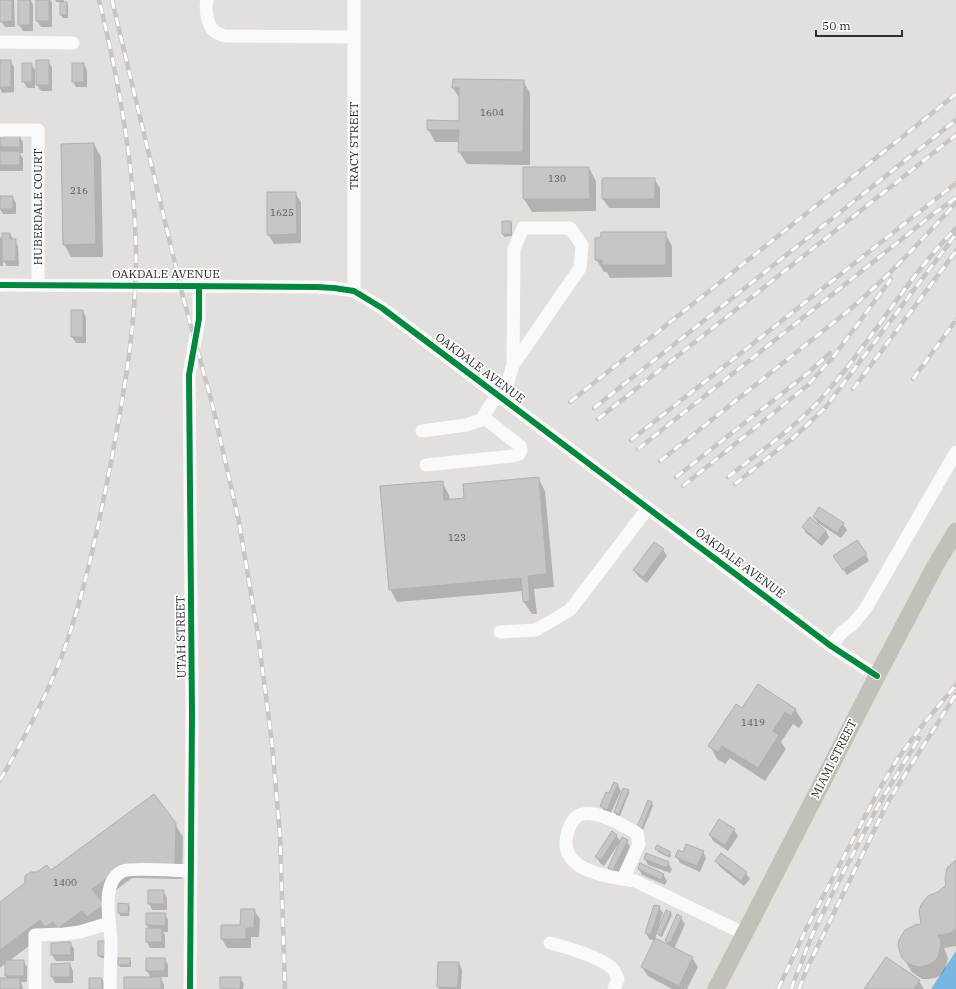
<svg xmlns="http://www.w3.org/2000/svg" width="956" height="989" font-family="'IBM Plex Serif',serif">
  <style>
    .water { fill: #78b7df }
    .shadow { fill: #0003 }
    .building { fill: #c8c6c3; stroke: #b1afad }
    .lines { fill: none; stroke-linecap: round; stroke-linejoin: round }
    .minor { stroke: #fbfafa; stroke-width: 13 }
    .major { stroke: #c3bfb9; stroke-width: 17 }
    .rail-casing { stroke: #c7c6c6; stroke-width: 4.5 }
    .rail { stroke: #fff; stroke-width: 3; stroke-dasharray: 9; stroke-linecap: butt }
    .cycleway-casing { stroke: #fff; stroke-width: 8 }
    .cycleway { stroke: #00873e; stroke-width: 6 }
    .labels { text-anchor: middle; stroke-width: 3.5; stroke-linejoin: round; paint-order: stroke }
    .number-label { font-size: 10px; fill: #595755 }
    .street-label { font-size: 12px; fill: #312f2d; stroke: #fff }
  </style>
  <rect width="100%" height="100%" fill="#e2dfdc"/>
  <path class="water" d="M956,951V989H931Z"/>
  <path class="shadow" d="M1,0H14L15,27H5L1,21Z
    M19,0H31L33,5V31H23L19,25Z
    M37,0H50L52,2V27H41L37,21Z
    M55,0H64V3H67L68,6V18H63L61,15V2H56Z
    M0,61H10L14,67V92L2,93L0,88Z
    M48,61L52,67V91H41L37,85Z
    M31,64L35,70V88H27L23,81Z
    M84,64L87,70V87H76L73,81Z
    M523,81L530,93V165L467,164L459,152V142H435L428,129L460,122V99L453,88Z
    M19,136L23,142V153H19L23,158V171H0V152H1L0,150V139Z
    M94,144L101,157L103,257H71L64,244Z
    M589,168L596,181V211L532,212L524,199Z
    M654,179L660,188V208H609L603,199Z
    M295,193L301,202V243L274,244L268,234Z
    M0,197H12L16,203V214H3L0,209Z
    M511,222L512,225V236L504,237L503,234Z
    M665,233L672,246V277L610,278L607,272H604L596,259Z
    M10,234L18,246L19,266H7L3,260V266H0V236L3,241Z
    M83,311L86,317V343H76L72,337Z
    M538,478L545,491L554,587L534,589L537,614H532L524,602L523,591L397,602L390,589L442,482L449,495L450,500L465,499Z
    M814,517L843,524L847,530L841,538L818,523Z
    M803,527L826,531L829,537L822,546L806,533Z
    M663,550L667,556L647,583L638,576L634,570Z
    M866,555L869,561L847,575L838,562Z
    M795,709L803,722L799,728L793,724L781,742L786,749L765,781L730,758L725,764L717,759L710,746L743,710Z
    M618,785L621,791L610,815L605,813L601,806Z
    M628,790L629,793L620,816L616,815L615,812Z
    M648,802L652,803L653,806L643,830L640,829Z
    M175,824L183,837L182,879L132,878L100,902L110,918L90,923L66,940L61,934L48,932L9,961H23L27,967V982H21L23,989H1L8,979L6,976V963L0,968V903L51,871Z
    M734,830L738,836L728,851L713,841L710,835Z
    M617,836L621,843L627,841L630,847L617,876L612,874L609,868L620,844L619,843L604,866L600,863L596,857Z
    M656,849L670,853L671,856L670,858L658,852Z
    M703,852L706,858L700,872L680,863L677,857Z
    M645,859L668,863L672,869L670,873L648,865Z
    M716,861L746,873L750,879L744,886L720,867Z
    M956,861V946L944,948L948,958L945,970L941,975L935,978L929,979H922L916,975L911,971L903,957L922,925L920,911L925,900L929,896L939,893L947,886Z
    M639,869L663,874L667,881L665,885L642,875Z
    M163,891L167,898V910H152L149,903Z
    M128,905L130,907L129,916H120L119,913Z
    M659,907L663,913L659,924L660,925L670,912L672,915L662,937L659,936L657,932L655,939L669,946L666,941L681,918L685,924L674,949L692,958L698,967L687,989H672L648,976L642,967L655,941L649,939L646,933Z
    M254,910L260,919L259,937H251V948H227L222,939L241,926Z
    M147,914H165L168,920V932H163L165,935V948H150L147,942L149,929L147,925Z
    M70,943L74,949V961H56L52,955Z
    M109,945V958H101L99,956Z
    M129,959L131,961V967H120L119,965Z
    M165,959L168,965V977H160L164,984V989H125L151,978L147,971Z
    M459,963L462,970L461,989H439L438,987Z
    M70,964L73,971V983H55L52,977V965Z
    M240,978L244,984L243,989H222L221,987Z
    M102,979L105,985V989H90Z
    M919,981L924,989H865Z"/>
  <path class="building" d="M0,0H12V21L0,22Z
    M18,0H30V25H18Z
    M36,0H49V21H36Z
    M60,2H67V15H60Z
    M0,60H11V87H0Z
    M36,60H49V85H36Z
    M22,63H32V82H22Z
    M72,63H84V82H72Z
    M453,79L524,80L523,152H458L459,130H427V120L459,121V88H452Z
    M5,135H20V147H0V138H5Z
    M94,143L96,244L63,245L61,144Z
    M0,151H20V165H0Z
    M523,167H589L590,199H523Z
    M602,178H655V199H602Z
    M267,192H296L297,234L267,235Z
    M0,196H13V209H0Z
    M502,221H511V234H502Z
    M601,232H666V265H602V260H595V238L601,237Z
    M2,233H10V239H16V261H2Z
    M71,310H83V337H71Z
    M539,477L547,574L528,576L530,601L523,602L521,578L389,590L380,486L443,481L444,500L464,498L463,484Z
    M819,507L844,523L837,533L813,517Z
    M810,517L826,531L818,541L802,527Z
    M857,540L867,554L843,570L833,556Z
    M654,542L664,549L643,577L633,570Z
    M758,684L796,709L791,716L785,712L773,731L779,735L758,768L722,746L718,752L708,746L736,704L742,708Z
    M614,782L618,784L607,810L600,806L606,792L609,793Z
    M623,788L629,790L619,814L614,812Z
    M154,794L176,823L175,867L125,866L92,889L104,905L87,917L82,911L58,928L53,922L45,927L40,920L0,950V902L25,883V876L31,872H37L47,865L51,870Z
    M648,800L652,802L642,828L637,827Z
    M719,819L735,829L725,845L709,835Z
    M612,831L617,835L601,860L595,857Z
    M622,837L628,840L613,870L608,868Z
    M686,844L704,851L697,866L675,857L678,850L683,852Z
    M657,845L671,852L668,856L655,849Z
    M646,853L669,862L667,868L644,859Z
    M721,853L747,872L741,881L715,861Z
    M956,860V929L950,933L944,935H937L940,938L941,945L938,957L934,962L928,965L921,967L914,966L907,963L902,958L898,946L899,940L905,930L915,925L921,924L919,911L921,905L928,896L938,892L946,885L945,880L947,868Z
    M640,863L664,874L661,880L638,869Z
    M148,890H164V904H148Z
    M118,903L129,904L128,914L118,913Z
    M654,905L660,906L651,935L645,933Z
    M241,909H255L254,928H246V939H221V925H240Z
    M666,910L671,912L661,935L656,933Z
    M146,913H166L165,926L146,925Z
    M677,914L682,917L670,943L665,941Z
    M146,928H162V942H146Z
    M655,938L693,957L679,986L641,967Z
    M98,941H108V956H98Z
    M60,942H71V955H51V943H60Z
    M886,957L920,980L914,989H864Z
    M118,958H130V965H118Z
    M146,958H165V971H146Z
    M5,960H24V976H5Z
    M438,962H459L458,988L437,987Z
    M70,963V977H51V964Z
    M124,977H161V989H124Z
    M220,977H241L240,989L220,988Z
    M0,978H20V989H0Z
    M89,978H102V989H89Z"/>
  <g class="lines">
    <path class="minor" d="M207,0C205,8 207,24 213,30C217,34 220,35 225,36L354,37
      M0,42L73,43
      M0,130H38V285
      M0,285L316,287L334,288L354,291L382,308L831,646L877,676
      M354,291V0
      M503,399L513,365L514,249L523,228H570L582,245L580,268L513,365
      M422,431L466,425L481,420L497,395
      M426,465L512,456L519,454L521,450L520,446L483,417
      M500,632L536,630L570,610L648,508
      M831,646L842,632L853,624L866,608L956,452
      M623,879L639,844L637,833C623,826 600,811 583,814C575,815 570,824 568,831C555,871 608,877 635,881L745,934
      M550,943C566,947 600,957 612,968C614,970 616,975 618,979L614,989
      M35,989V935L64,934L80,932L109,923
      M110,989C110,973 111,956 111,940C110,921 100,881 123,871C134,867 177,871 191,871
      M190,989L192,714L189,375L199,319V286"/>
    <path class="major" d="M716,989L877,676L934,568L956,531"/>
    <defs>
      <path id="rail" d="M112,0L183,297L212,403L239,522L258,635L272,743L280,835L285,989
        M913,379L956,320
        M853,389L956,251
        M570,402L956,94
        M594,408L956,120
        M598,419L956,135
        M631,440L956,183
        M638,449L912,231L933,214L956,198
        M660,461L848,311C887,278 921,241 956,203
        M676,477L808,373L830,353
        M728,477C762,450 799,425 827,392C873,339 907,278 956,228
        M735,484L794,437L825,408L956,234
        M683,486L808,385L834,356L891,279
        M0,780C24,739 46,697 63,653C86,589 99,523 112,457C125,387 137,319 136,248C134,164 119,81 99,0
        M778,989L807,927L880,788L898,758L921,727L956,685
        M791,989L812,935L832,894L879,804L919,738
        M799,989L808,966L889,800L956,694"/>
    </defs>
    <use href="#rail" class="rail-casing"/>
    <use href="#rail" class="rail"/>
    <defs>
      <path id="cycleway" d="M0,285L316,287L334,288L354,291L382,308L831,646L877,676
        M190,989L192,714L189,375L199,319V286"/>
    </defs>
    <use href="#cycleway" class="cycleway-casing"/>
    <use href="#cycleway" class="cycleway"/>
  </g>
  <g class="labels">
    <g class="number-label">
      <text x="492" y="116">1604</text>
      <text x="557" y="182">130</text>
      <text x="79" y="194">216</text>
      <text x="282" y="216">1625</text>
      <text x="457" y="541">123</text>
      <text x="753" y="726">1419</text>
      <text x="65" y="886">1400</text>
    </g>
    <g class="street-label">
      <text transform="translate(354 146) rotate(-90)" y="4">TRACY STREET</text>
      <text transform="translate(38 207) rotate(-90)" y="4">HUBERDALE COURT</text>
      <text x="166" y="278">OAKDALE AVENUE</text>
      <text transform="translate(480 368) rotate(37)" y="4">OAKDALE AVENUE</text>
      <text transform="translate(740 563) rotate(37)" y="4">OAKDALE AVENUE</text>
      <text transform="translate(181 637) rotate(-91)" y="4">UTAH STREET</text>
      <text transform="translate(834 759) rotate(-63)" y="4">MIAMI STREET</text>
    </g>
  </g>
  <path d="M816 30v6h86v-6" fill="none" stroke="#312f2d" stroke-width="2"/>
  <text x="822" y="30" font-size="12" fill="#312f2d" stroke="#ffffff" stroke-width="3" paint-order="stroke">50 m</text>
</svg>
